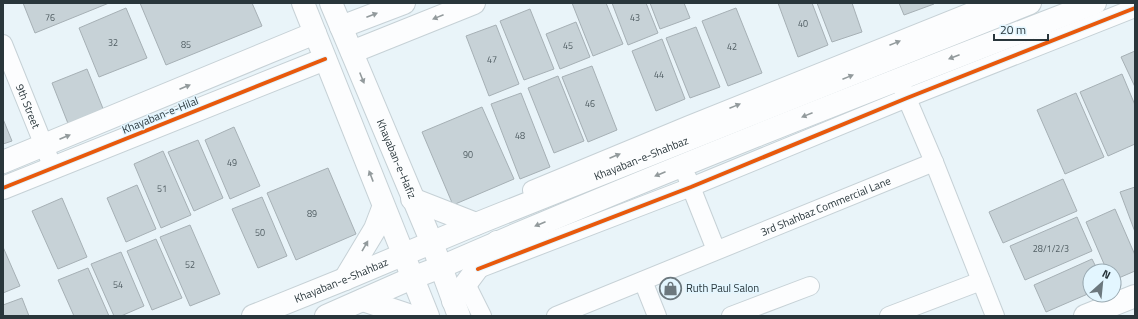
<svg xmlns="http://www.w3.org/2000/svg" width="1138" height="319" font-family="'Titillium Web',sans-serif">
  <style>
    .building { fill: #c7d2d7; stroke: #a6b0b5 }
    .lines { fill: none; stroke-linecap: round; stroke-linejoin: round }
    .minor-casing { stroke: #c6d1d6; stroke-width: 20 }
    .tertiary-casing { stroke: #c6d1d6; stroke-width: 24 }
    .secondary-casing { stroke: #c6d1d6; stroke-width: 24 }
    .primary-casing { stroke: #c6d1d6; stroke-width: 24 }
    .minor { stroke: #fcfdfe; stroke-width: 18 }
    .tertiary { stroke: #fcfdfe; stroke-width: 22 }
    .secondary { stroke: #fcfdfe; stroke-width: 22 }
    .primary { stroke: #fcfdfe; stroke-width: 22 }
    .cycleway-casing { stroke: #e3f6ff; stroke-width: 6 }
    .cycleway { stroke: #e8590c; stroke-width: 4 }
    .oneway { fill: #929a9c }
    .labels { text-anchor: middle; stroke-width: 3; stroke-linejoin: round; paint-order: stroke }
    .number-label { font-size: 9px; fill: #505d62 }
    .street-label { font-size: 11px; fill: #29363b; stroke: #e3f6ff }
    .poi-label { font-size: 11px; fill: #29363b; stroke: #e3f6ff; text-anchor: start }
  </style>
  <rect width="100%" height="100%" fill="#e9f4f9"/>
  <path class="building" d="M23,3H109L35,33Z
    M140,3H252L262,26L166,65Z
    M572,3H606L623,44L593,56Z
    M612,3H646L658,33L628,45Z
    M650,3H684L690,18L660,29Z
    M778,3H812L828,45L798,57Z
    M817,3H852L862,32L832,42Z
    M899,3H934V4L904,15Z
    M126,8L147,58L99,77L79,28Z
    M736,8L762,73L728,86L702,21Z
    M530,9L554,69L524,80L500,21Z
    M576,22L590,57L560,69L546,34Z
    M496,25L519,84L489,96L466,36Z
    M696,27L720,87L690,98L666,38Z
    M662,39L685,99L656,111L632,51Z
    M1135,51V87L1121,57Z
    M592,66L617,130L588,142L562,77Z
    M87,69L104,111L69,126L52,83Z
    M1122,74L1135,105V144L1108,156L1080,92Z
    M558,76L584,141L554,153L528,88Z
    M521,93L550,167L520,179L491,104Z
    M1076,93L1104,157L1065,174L1037,110Z
    M482,107L514,179L453,205L422,132Z
    M3,119L12,141L3,144Z
    M234,127L260,186L230,199L205,140Z
    M198,140L223,198L194,211L168,152Z
    M163,151L191,215L161,228L134,164Z
    M328,168L356,234L296,260L267,193Z
    M1063,179L1077,211L1003,243L989,212Z
    M137,185L156,229L126,242L107,198Z
    M1135,187V232L1120,192Z
    M262,197L287,256L258,268L232,209Z
    M62,198L87,257L58,269L32,211Z
    M1115,209L1135,255V271L1114,280V271H1107L1086,222Z
    M1077,217L1092,251L1025,280L1010,246Z
    M190,225L220,294L190,306L160,237Z
    M156,239L182,298L152,310L127,251Z
    M3,247L20,286L3,293Z
    M121,252L144,306L121,316H114L91,264Z
    M1092,259L1098,271H1090V293L1046,312L1034,285Z
    M88,268L109,316H74L58,280Z
    M22,298L29,316H3V305Z"/>
  <g class="lines">
    <defs>
      <g id="minor">
        <path id="s1" d="M3,44L53,168"/>
        <path d="M902,87L934,162L995,316"/>
        <path d="M687,177L716,250"/>
        <path d="M532,190L689,125L993,3"/>
        <path d="M478,269L691,187L907,98L1135,8"/>
        <path d="M643,281L657,316"/>
        <path d="M466,284L482,316"/>
        <path id="s2" d="M556,316L934,162"/>
        <path d="M731,316L810,286"/>
        <path d="M889,316L981,281"/>
      </g>
      <path id="tertiary" d="M341,27L404,3
        M352,52L474,3
        M3,162L315,33
        M3,188L325,59
        M1085,316L1135,296"/>
      <g id="secondary">
        <path id="s3" d="M253,316L345,279L476,224L1030,3"/>
        <path d="M326,316L412,278L441,267C656,173 876,88 1095,3"/>
      </g>
      <g id="primary">
        <path d="M303,3L428,316"/>
        <path id="s4" d="M331,3L432,243L459,316"/>
        <path d="M412,199L476,224"/>
        <path d="M345,279L375,229L383,208"/>
        <path d="M363,300L411,316"/>
        <path d="M453,301L497,242"/>
      </g>
    </defs>
    <use href="#minor" class="minor-casing"/>
    <use href="#tertiary" class="tertiary-casing"/>
    <use href="#secondary" class="secondary-casing"/>
    <use href="#primary" class="primary-casing"/>
    <use href="#minor" class="minor"/>
    <use href="#tertiary" class="tertiary"/>
    <use href="#secondary" class="secondary"/>
    <use href="#primary" class="primary"/>
    <defs>
      <path id="cycleway" d="M3,188L325,59
        M478,269L691,187L907,98L1135,8"/>
    </defs>
    <use href="#cycleway" class="cycleway-casing"/>
    <use href="#cycleway" class="cycleway"/>
  </g>
  <defs><path id="oneway-solid" d="M-6-.8H1V-3.2L6.5 0L1 3.2V.8H-6Z"/></defs>
  <g class="oneway">
    <use href="#oneway-solid" transform="translate(372 15) rotate(-21)"/>
    <use href="#oneway-solid" transform="translate(438 17) rotate(158)"/>
    <use href="#oneway-solid" transform="translate(895 43) rotate(-22)"/>
    <use href="#oneway-solid" transform="translate(954 57) rotate(159)"/>
    <use href="#oneway-solid" transform="translate(848 77) rotate(-22)"/>
    <use href="#oneway-solid" transform="translate(362 78) rotate(68)"/>
    <use href="#oneway-solid" transform="translate(185 87) rotate(-23)"/>
    <use href="#oneway-solid" transform="translate(735 106) rotate(-22)"/>
    <use href="#oneway-solid" transform="translate(807 115) rotate(158)"/>
    <use href="#oneway-solid" transform="translate(65 137) rotate(-23)"/>
    <use href="#oneway-solid" transform="translate(615 156) rotate(-23)"/>
    <use href="#oneway-solid" transform="translate(660 174) rotate(157)"/>
    <use href="#oneway-solid" transform="translate(371 176) rotate(-111)"/>
    <use href="#oneway-solid" transform="translate(540 224) rotate(157)"/>
    <use href="#oneway-solid" transform="translate(365 246) rotate(-60)"/>
  </g>
  <defs>
    <symbol id="shop-ring" viewBox="-11 -11 22 22"><circle r="9.5" fill="#e3f6ff" stroke="#6c787e" stroke-width="1.5"/><path d="M-5-2.5h2.3a2.7 3.5 0 0 1 5.4 0H5L5.5 6h-11ZM-1.5-2.5h3a1.5 2.3 0 0 0-3 0Z" fill="#6c787e"/></symbol>
  </defs>
  <g fill-rule="evenodd">
    <use href="#shop-ring" x="658" y="276" width="25" height="25"/>
  </g>
  <g class="labels">
    <g class="number-label">
      <text x="50" y="21">76</text>
      <text x="635" y="21">43</text>
      <text x="803" y="27">40</text>
      <text x="113" y="46">32</text>
      <text x="186" y="48">85</text>
      <text x="568" y="49">45</text>
      <text x="732" y="50">42</text>
      <text x="492" y="63">47</text>
      <text x="659" y="78">44</text>
      <text x="590" y="107">46</text>
      <text x="520" y="139">48</text>
      <text x="468" y="158">90</text>
      <text x="232" y="166">49</text>
      <text x="162" y="192">51</text>
      <text x="312" y="217">89</text>
      <text x="260" y="236">50</text>
      <text x="1051" y="252">28/1/2/3</text>
      <text x="190" y="268">52</text>
      <text x="118" y="288">54</text>
    </g>
    <g class="street-label">
      <text dy="4" stroke="none"><textPath href="#s1" startOffset="67">9th Street</textPath></text>
      <text transform="translate(160 115) rotate(-22)" y="4">Khayaban-e-Hilal</text>
      <text dy="4" stroke="none"><textPath href="#s3" startOffset="419">Khayaban-e-Shahbaz</textPath></text>
      <text dy="4" stroke="none"><textPath href="#s4" startOffset="169">Khayaban-e-Hafiz</textPath></text>
      <text dy="4" stroke="none"><textPath href="#s2" startOffset="291">3rd Shahbaz Commercial Lane</textPath></text>
      <text dy="4" stroke="none"><textPath href="#s3" startOffset="95">Khayaban-e-Shahbaz</textPath></text>
    </g>
    <g class="poi-label">
      <text x="686" y="292">Ruth Paul Salon</text>
    </g>
  </g>
  <rect width="1138" height="319" fill="none" stroke="#29363b" stroke-width="8"/>
  <g transform="translate(1102 283) rotate(27)"><circle r="19" fill="#e3f6ff" stroke="#99a9b1"/>
  <path d="M0-3L7 15L0 10L-7 15Z" fill="#6c787e"/>
  <text y="-6" font-size="11" font-weight="bold" text-anchor="middle" fill="#29363b">N</text>
  </g>
  <path d="M994 34v6h54v-6" fill="none" stroke="#29363b" stroke-width="2"/>
  <text x="1000" y="34" font-size="12" fill="#29363b" stroke="#e3f6ff" stroke-width="3" paint-order="stroke">20 m</text>
</svg>
